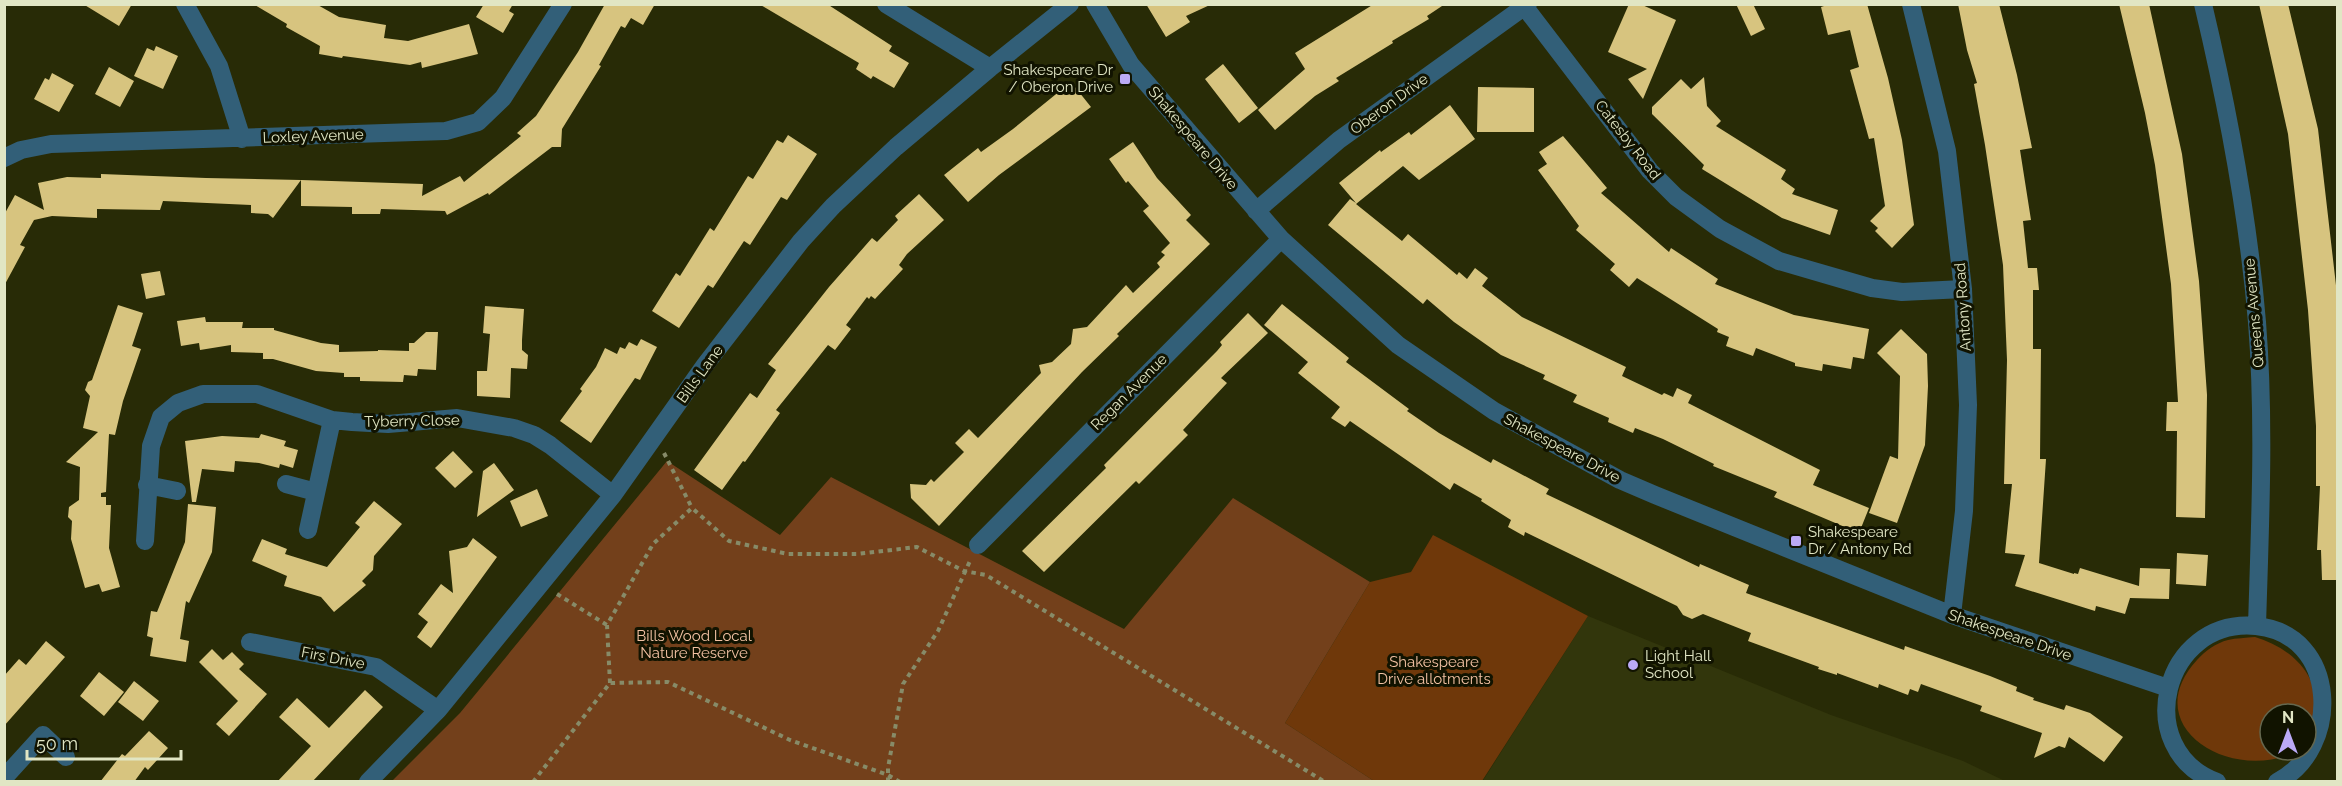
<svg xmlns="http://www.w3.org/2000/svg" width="2342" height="786" font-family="Raleway,sans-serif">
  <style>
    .built { fill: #32360c }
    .green { fill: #6f380a }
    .forest { fill: #73401b }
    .building { fill: #d7c47f }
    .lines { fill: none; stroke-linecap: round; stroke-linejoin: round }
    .path { stroke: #878b68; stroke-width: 4; stroke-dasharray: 4.5 4.5; stroke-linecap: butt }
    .minor { stroke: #325f78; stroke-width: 18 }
    .poi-dot { fill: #bbaaf6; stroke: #111300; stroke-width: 2 }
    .labels { text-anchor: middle; stroke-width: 6; stroke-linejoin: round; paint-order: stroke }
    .poi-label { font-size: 15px; fill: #e1e6c4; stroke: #111300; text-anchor: start }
    .street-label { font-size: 15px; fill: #e1e6c4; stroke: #111300 }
    .park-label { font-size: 15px; fill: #f3c2a3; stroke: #111300 }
  </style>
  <rect width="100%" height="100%" fill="#282b06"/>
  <path class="built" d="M1588,616L1831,715L1963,761L2005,781L1482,782Z"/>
  <path class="green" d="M1433,535L1588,616L1482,781H1374L1285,723L1370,582L1411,572Z
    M2255,637C2289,647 2321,674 2315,713C2314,722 2309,732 2306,740V714H2270V750H2300C2231,786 2136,726 2197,660C2205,651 2216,643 2228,640C2236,638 2246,638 2255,637Z"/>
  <path class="forest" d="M667,461L780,535L831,477L1124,629L1233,498L1370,582L1285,723L1374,781L391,782L460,713Z"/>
  <path class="building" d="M83,4H132L119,26Z
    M253,4H316L339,17L386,25L384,38L408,41L469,24L478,54L422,68L421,62L410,65L343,56L342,58L319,54L320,46L286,27L287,24Z
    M484,4H513L509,11L514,14L503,33L476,17Z
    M605,4H655L643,25L631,18L625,28L621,26L599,65L601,66L562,129L561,147H552L489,195L488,193L447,215L445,211L381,209L380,214H352V207L301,206V180L423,184L422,196L460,176L464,182L521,136L517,133L536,116L578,52Z
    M759,4H827L892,46L889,51L909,63L894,88L873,76L871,79L856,69L859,63Z
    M1146,4H1212L1186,16L1190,22L1166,37Z
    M1374,4H1445L1427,16L1429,19L1392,41L1393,43L1336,78L1339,81L1315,96L1275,130L1258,110L1305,69L1295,53Z
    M1629,4H1640L1676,20L1643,99L1628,79L1647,69L1608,52Z
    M1736,4H1753L1765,29L1751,36Z
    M1830,4H1867L1888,78L1902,140L1914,225L1892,248L1875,231L1878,228L1870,221L1885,206L1874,138L1869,139L1850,70L1859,67L1850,30L1828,35L1821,7Z
    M1958,4H1999L2017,75L2032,148L2020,150L2031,220L2023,221L2028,268H2037L2039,290H2033V349H2041L2040,459H2046L2039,563L2074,574V573L2078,574L2080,568L2139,586L2140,568L2170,569L2169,599L2130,598L2125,614L2096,606L2095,611L2015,586L2025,555L2005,553L2012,484H2004L2007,360L2003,265L1985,145L1974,84L1977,83L1967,50Z
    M2119,4H2149L2182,154L2199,281L2207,395L2205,518L2176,517L2177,431H2166L2167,402H2178L2171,284L2155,165L2145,113Z
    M2259,4H2288L2318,129L2337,294V580H2322L2321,550H2317L2320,486H2316V426L2308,310L2288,134Z
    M156,46L178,56L163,89L134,76L147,48L154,51Z
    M1223,64L1258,108L1239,123L1205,79Z
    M109,67L134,81L120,107L95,94Z
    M52,73L74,85L59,112L34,99L45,78L49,80Z
    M1704,77L1707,106L1721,121L1716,126L1786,170L1781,179L1795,189L1792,194L1838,210L1830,235L1782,218L1702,169L1704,165L1652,114V107L1681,79L1691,89Z
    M1071,82L1091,107L999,175L968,202L944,175L978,148L981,152L1013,129Z
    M1478,87L1534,88V132H1477Z
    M1450,105L1475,139L1419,180L1403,166L1356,204L1402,241L1408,234L1457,275L1459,272L1467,279L1475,268L1488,278L1482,286L1522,317L1626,367L1622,376L1662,395L1664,393L1673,397L1677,388L1692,395L1688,403L1820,470L1813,485L1869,508L1859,533L1774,497L1777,492L1713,466L1714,464L1663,439L1635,428L1633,433L1608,422L1609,418L1573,402L1577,395L1543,379L1545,375L1501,355L1454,322L1427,299L1423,304L1328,225L1350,199L1356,203L1339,183L1380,150L1381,152L1409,132L1411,135Z
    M788,135L817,154L787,200L781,197L750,245L744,241L713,288L708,285L679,328L652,311L676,273L680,276L710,228L714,231L748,176L753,179L777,140L783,143Z
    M1563,136L1607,188L1601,193L1669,252L1671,248L1718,279L1715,284L1750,298L1794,315L1869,329L1864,359L1853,357L1851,369L1823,364L1822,371L1795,366V363L1756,348L1753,356L1726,346L1729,337L1717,332L1718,329L1637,278L1629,287L1610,270L1615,264L1576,230L1579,226L1538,170L1547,164L1539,152Z
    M1133,142L1157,178L1191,215L1186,220L1210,244L1117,334L1119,336L1082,372L939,526L911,498L910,484L926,485L931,479L934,482L964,452L955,443L969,429L978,438L1041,373L1039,365L1052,362L1071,344L1073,329L1087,327L1126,285L1133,293L1160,267L1157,263L1165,255L1161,252L1170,243L1143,211L1149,206L1128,181L1126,183L1109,159Z
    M101,174L206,178L301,180L273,218L268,214L251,213V205L163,201L160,210L97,209V218L52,216L34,220L20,245L25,247L4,286V215L15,195L44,210L38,183L67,177L101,178Z
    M919,194L944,220L907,254L899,265L903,269L875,299L871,296L869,299L867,297L846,325L851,329L835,350L828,345L805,374L776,410L780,413L745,462L743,461L722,490L694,470L750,393L757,398L776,370L768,364L829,287L872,238L877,242L898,220L895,216Z
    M160,271L165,295L146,299L141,274Z
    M1282,304L1349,358L1346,362L1409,409L1407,411L1439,433L1491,463L1493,459L1549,489L1546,494L1699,567L1700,564L1749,585L1746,593L1904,650L1905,646L1990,676L2017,687L2016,691L2034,698L2033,700L2064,710L2066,705L2090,713L2123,737L2104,762L2069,737L2065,748L2059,746L2034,758L2042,733L1980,711L1982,706L1921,684L1918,692L1910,689L1908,695L1879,684L1878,688L1837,673V675L1818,669L1819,667L1748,641L1751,633L1703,614L1692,619L1683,615L1677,606L1525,532L1524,536L1508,527L1511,520L1481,501L1482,499L1454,483L1450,490L1350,421L1345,427L1331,418L1340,407L1298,373L1308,362L1264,325Z
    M118,305L143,313L132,346L141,349L123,401L115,435L109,434L106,492L101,493V497H106V505H111L109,548L120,587L102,592L99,584L85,588L71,539L72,521L68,517L69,507L79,500L80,467L66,462L98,432L83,428L90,396L85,390L88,382L92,380Z
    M485,306L524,309L522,340V350L528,355L527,369L511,368L510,398L477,396V371H487L490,334L483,333Z
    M1248,313L1268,333L1221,378L1227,383L1183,430L1188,435L1139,484L1136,481L1044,572L1022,551L1106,468L1104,465L1217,351L1222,345L1220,342Z
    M205,317L206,322H243L242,328H274V330L321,343L339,345V352L378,351V350L409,351V343H414L426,332H438L436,370L418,369L417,376L404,375L403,382L360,381V377H344V373L316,371L273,359H263V353L231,352V345L200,350L199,343L181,346L177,321Z
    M1901,329L1927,354L1928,386L1925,445L1897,523L1869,513L1890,456L1898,459L1900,376L1877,353Z
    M641,339L657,347L640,380L635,378L591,443L560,421L582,391L580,389L596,367L605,348L617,354L620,347L625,349L629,342L637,346Z
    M261,434L286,441L284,446L298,450L293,468L280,464L279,468L259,463L235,461L234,472L202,469L196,502H192L185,441L222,436L259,438Z
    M453,451L473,472L455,488L435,468Z
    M494,463L514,490L477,517L483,471Z
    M537,489L548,516L521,527L510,501Z
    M374,501L402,524L374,556L373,570L362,581L366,585L334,612L321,597L284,586L287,576L252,561L262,539L287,549L285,554L327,567L360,527L355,523Z
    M188,504L216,507L212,552L189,603L186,601L180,639L189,641L186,662L150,656L153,638L147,636L151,611L157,612L185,542Z
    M473,538L497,557L431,648L417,637L428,622L418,614L441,584L453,593L449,551L467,547Z
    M2177,553L2208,555L2206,586L2176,584Z
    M46,641L65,657L4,726V676L19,659L26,665Z
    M212,649L223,660L232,652L244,664L239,669L267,694L229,736L216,724L238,701L199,662Z
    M99,672L124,692L104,716L80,696Z
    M134,681L159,701L143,721L118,702Z
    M365,690L383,707L312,782H277L311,746L279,717L297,698L329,728Z
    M149,731L168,748L148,770L145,767L134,782H100L122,754L125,756Z"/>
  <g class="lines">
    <path class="path" d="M664,453L692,508
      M557,594L607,625
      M610,683L607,625L653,544L692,508L729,541L788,554H857L917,547L964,571L986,575L1325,782
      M533,782L610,683L668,682L790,740L888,775L900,782
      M888,782V768L903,684L938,631L970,561"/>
    <path class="minor" d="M185,4L219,66L242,139
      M886,4L990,68
      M1095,4L1131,65L1281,239L1398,345L1494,411L1620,480L1655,495L1952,615L2168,688
      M1911,4L1947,151L1963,289L1968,405L1964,511L1952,615
      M2203,4C2228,109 2248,214 2257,322C2265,423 2260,524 2257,626
      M1524,6L1650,171L1676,197L1720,229L1779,261L1872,288L1902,292L1963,289
      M4,158L21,150L51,144L446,131L478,122L503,98L563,4
      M1256,211L1339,140L1528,4
      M286,484L316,492
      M147,485L177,491
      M308,530L332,420
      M145,541L151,446L161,417L178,403L203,394H257L332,420L352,422L388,424L457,418L514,428L534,435L550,445L613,495
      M978,545L1281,239
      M250,642L376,667L438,710
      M4,778L43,735L66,757
      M368,782L438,710L613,495L705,365L801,241L833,206L896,147L990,68L1070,4
      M2217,782C2130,750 2163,617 2256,626C2339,634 2342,749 2277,782"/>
  </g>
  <g class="poi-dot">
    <rect x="1119" y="73" width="12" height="12" rx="3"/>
    <rect x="1790" y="535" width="12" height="12" rx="3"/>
    <circle cx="1633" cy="665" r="6"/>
  </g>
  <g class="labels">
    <g class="poi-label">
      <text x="1113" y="75" text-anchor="end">Shakespeare Dr<tspan x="1113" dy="17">/ Oberon Drive</tspan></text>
      <text x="1808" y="537">Shakespeare<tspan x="1808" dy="17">Dr / Antony Rd</tspan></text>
      <text x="1645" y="661">Light Hall<tspan x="1645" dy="17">School</tspan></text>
    </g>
    <g class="street-label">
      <text transform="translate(1389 104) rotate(-36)" y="5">Oberon Drive</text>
      <text transform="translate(313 136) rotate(-2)" y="5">Loxley Avenue</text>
      <text transform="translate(1193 138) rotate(50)" y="5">Shakespeare Drive</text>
      <text transform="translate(1628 140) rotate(52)" y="5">Catesby Road</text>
      <text transform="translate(1963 307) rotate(-94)" y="5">Antony Road</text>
      <text transform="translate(2254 313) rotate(-95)" y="5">Queens Avenue</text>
      <text transform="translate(700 374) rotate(-54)" y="5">Bills Lane</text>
      <text transform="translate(1129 392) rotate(-45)" y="5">Regan Avenue</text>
      <text transform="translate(412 421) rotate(-1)" y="5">Tyberry Close</text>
      <text transform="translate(1562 448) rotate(28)" y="5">Shakespeare Drive</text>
      <text transform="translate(2010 635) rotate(19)" y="5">Shakespeare Drive</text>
      <text transform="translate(333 658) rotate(11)" y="5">Firs Drive</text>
    </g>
    <g class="park-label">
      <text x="694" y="641">Bills Wood Local<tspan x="694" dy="17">Nature Reserve</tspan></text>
      <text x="1434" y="667">Shakespeare<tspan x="1434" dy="17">Drive allotments</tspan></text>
    </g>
  </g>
  <rect width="2342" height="786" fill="none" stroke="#e1e6c4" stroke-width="12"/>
  <g transform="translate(2288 732)"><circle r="28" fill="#111300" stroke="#64674e" stroke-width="1.5"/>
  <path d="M0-4.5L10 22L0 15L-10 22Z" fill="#bbaaf6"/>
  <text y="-9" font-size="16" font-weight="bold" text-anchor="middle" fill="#e1e6c4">N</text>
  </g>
  <path d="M27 750v9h154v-9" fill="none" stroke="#e1e6c4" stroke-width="3"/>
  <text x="36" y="750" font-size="18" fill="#e1e6c4" stroke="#111300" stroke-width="4.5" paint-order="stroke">50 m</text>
</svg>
